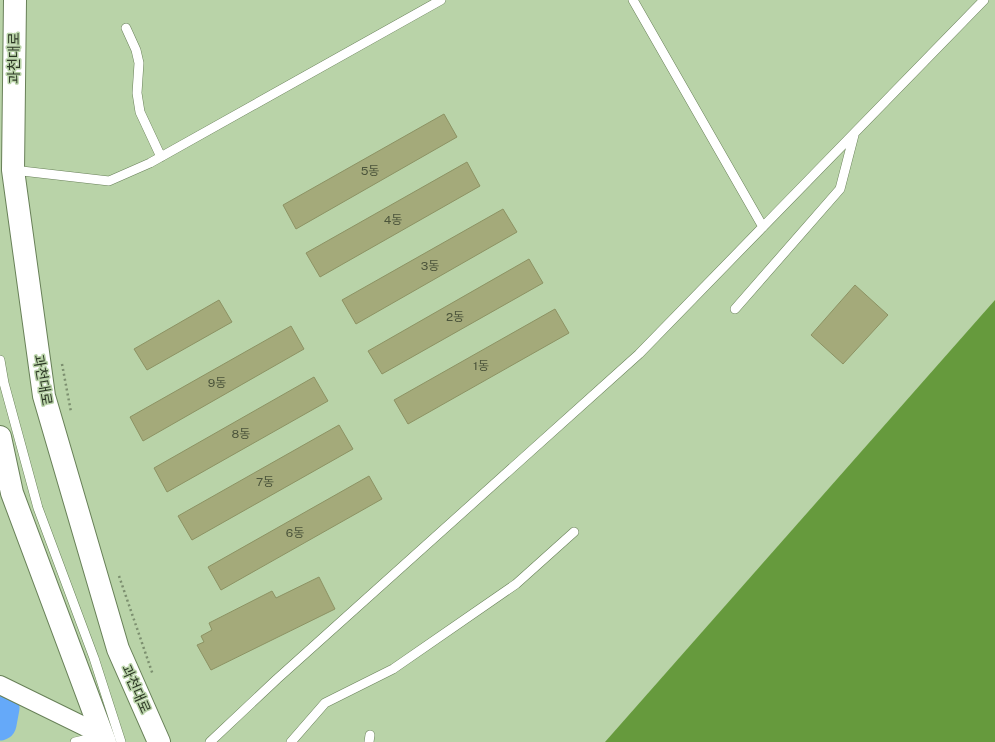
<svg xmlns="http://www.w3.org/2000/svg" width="995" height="742" font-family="'Public Sans','Noto Sans KR',sans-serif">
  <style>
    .forest { fill: #669a3d }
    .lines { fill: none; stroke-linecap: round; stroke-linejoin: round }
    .river { stroke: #65a9f9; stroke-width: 33 }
    .building { fill: #a4aa7a; stroke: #8c9263 }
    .service-casing { stroke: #688058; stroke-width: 10 }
    .minor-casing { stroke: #688058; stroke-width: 20 }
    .primary-casing { stroke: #688058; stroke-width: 24 }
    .path { stroke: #7c8f6f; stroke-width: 2.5; stroke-dasharray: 2 3; stroke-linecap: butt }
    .service { stroke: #fff; stroke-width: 9 }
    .minor { stroke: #fff; stroke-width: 18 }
    .primary { stroke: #fff; stroke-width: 22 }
    .labels { text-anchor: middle; stroke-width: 3; stroke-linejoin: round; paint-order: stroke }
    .number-label { font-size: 12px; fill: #4b543b }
    .street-label { font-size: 14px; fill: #2d3826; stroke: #b9d3a8 }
  </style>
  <rect width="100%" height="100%" fill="#b9d3a8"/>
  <path class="forest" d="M995,300V742H605Z"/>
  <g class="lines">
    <path class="river" d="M0,724L3,708"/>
  </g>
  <path class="building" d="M444,114L457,137L296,229L283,205Z
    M467,162L480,186L320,277L306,253Z
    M503,209L517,232L356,324L342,300Z
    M529,259L543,283L382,374L368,351Z
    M855,285L888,315L843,364L811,335Z
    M219,300L232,322L147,370L134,349Z
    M555,309L569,333L408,424L394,400Z
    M291,326L304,349L143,441L130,417Z
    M314,377L328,401L167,492L154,468Z
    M339,425L353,449L192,540L178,516Z
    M369,476L382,499L221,590L208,567Z
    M319,577L335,609L211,670L197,645L204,642L201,636L212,630L209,623L272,591L276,598Z"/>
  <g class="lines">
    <defs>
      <path id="service" d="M633,0L763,227
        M126,28L136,50L139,63L137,93L140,112L161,157
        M13,170L109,181L150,163L441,0
        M735,309L840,189L854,135
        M0,360L4,383L38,508L94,658L121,742
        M75,742L101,736
        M210,742L277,679L639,354L984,0
        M291,742L325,703L393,669L516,584L574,532
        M369,742L370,735"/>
      <path id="minor" d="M0,685L102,735"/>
      <path id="primary" d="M15,0L13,170L44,396L118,649L159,742
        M0,437L12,493L105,742"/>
    </defs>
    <use href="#service" class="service-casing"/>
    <use href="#minor" class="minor-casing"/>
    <use href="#primary" class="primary-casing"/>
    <path class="path" d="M62,364L71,412
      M119,576L153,675"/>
    <use href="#service" class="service"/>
    <use href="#minor" class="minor"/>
    <use href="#primary" class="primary"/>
  </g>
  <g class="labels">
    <g class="number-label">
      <text x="370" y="175">5동</text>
      <text x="393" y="224">4동</text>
      <text x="430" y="270">3동</text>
      <text x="455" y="321">2동</text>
      <text x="481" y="370">1동</text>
      <text x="217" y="387">9동</text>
      <text x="241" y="438">8동</text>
      <text x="265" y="486">7동</text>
      <text x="295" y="537">6동</text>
    </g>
    <g class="street-label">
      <text transform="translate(14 58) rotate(-90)" y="5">과천대로</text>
      <text transform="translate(43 380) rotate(80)" y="5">과천대로</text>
      <text transform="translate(136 689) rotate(66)" y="5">과천대로</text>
    </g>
  </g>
</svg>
